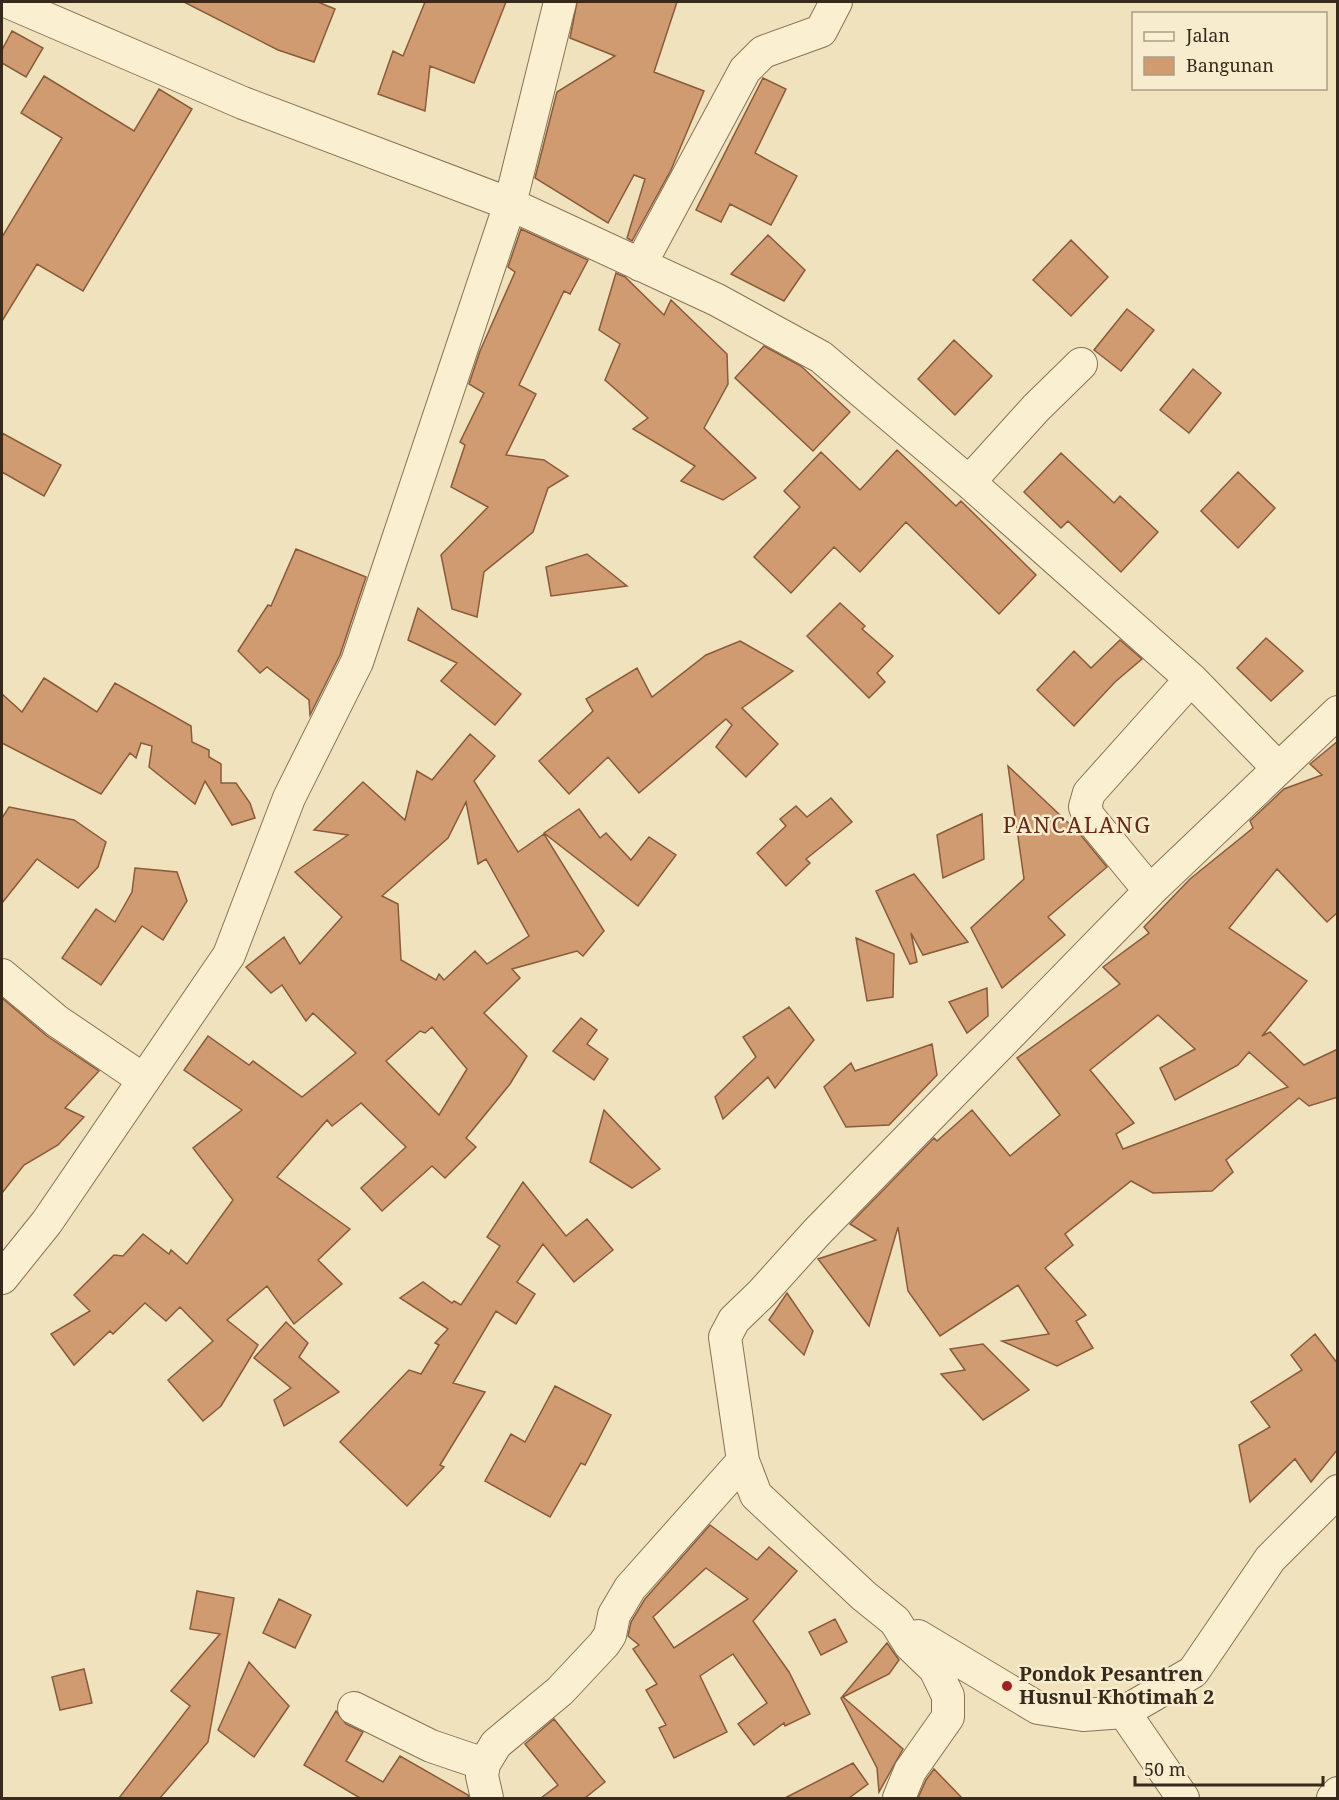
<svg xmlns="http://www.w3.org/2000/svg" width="1339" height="1800" font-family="'Noto Serif',serif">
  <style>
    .building { fill: #d09b71; stroke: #895b3a; stroke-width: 1.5; fill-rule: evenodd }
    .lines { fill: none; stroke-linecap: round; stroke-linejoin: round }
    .minor-casing { stroke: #897255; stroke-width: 34 }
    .minor { stroke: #faefd1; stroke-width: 32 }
    .poi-dot { fill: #9b2422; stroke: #f7eccd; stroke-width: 2 }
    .labels { text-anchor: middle; stroke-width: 5; stroke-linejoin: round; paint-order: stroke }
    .poi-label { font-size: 20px; font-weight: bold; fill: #37291b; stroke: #f7eccd; text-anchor: start }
    .quarter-label { font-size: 22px; letter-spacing: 1.5px; fill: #662a18; stroke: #f7eccd }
  </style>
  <rect width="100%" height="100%" fill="#f0e2bd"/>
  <path class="building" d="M184,2H318L335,9L314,62L278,50Z
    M425,2H506L474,83L430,66L425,111L378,94L393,51L403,56Z
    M577,2H677L654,72L704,91L671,170L632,241L627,238L645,179L634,175L608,223L535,178L557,92L615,56L570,38Z
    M12,31L43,48L26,77L2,63V50Z
    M44,76L134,131L159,89L192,109L83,291L37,264L2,321V237L62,138L21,113Z
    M763,78L786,89L755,153L797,176L771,225L730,204L721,222L696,210Z
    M521,229L588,260L570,294L564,291L519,385L536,394L506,455L544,460L568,476L548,488L533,532L484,572L477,617L452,609L441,555L488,507L451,487L465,445L460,442L484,393L469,384L480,351L515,272L508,267Z
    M768,235L805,270L784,301L731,274Z
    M1071,240L1108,277L1071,316L1033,280Z
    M616,273L625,277L664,315L671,300L727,354L728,384L704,428L756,478L723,500L681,481L695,466L633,429L648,418L605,380L620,344L599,330Z
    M1127,309L1154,330L1121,371L1094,350Z
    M954,340L992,376L955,415L918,379Z
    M764,346L801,366L850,412L813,451L735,378Z
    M1193,369L1221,393L1189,433L1160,410Z
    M2,433L61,465L44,496L2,472Z
    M897,450L956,506L961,501L1036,575L999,614L906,522L860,572L834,547L791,593L754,557L800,507L784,491L821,452L860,490Z
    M1061,453L1114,503L1120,496L1158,532L1121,572L1068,521L1061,528L1024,492Z
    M1238,472L1275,508L1238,548L1201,511Z
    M296,549L366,577L340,655L310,715L309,700L267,667L260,673L238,651L268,605L271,606Z
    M587,554L627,586L551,596L546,567Z
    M840,603L865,626L862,629L893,656L877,673L885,682L869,698L807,636Z
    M418,608L521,694L495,725L441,681L457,663L408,640Z
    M1266,638L1303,671L1271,701L1237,668Z
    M1120,640L1142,659L1115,682L1074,726L1037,690L1074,651L1091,668Z
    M740,641L793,671L742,708L778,744L746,777L716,747L732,725L726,719L639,793L608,757L569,794L539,761L593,711L586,699L637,668L652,697L706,655Z
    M44,678L97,712L115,683L191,726L192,742L209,750V757L221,764V783H236L250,803L255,818L232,825L205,781L195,804L149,767L152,746L141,743L136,758L130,753L101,794L2,743V694L22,712Z
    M470,734L495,756L474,781L518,852L544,834L604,931L583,956L577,951L512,969L520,978L484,1013L527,1056L510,1084L466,1138L476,1147L445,1178L432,1166L382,1211L361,1188L406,1147L361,1103L332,1126L327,1120L277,1177L350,1229L318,1260L342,1284L294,1324L267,1286L227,1320L258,1345L221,1406L203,1421L168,1380L213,1341L180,1307L166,1321L145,1303L113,1334L110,1331L74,1365L51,1334L90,1311L74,1295L114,1255L123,1256L143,1234L169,1254L171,1250L187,1264L233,1200L193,1148L242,1110L184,1070L208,1036L249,1065L253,1061L302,1097L356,1053L313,1013L306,1021L282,985L271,993L246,967L284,937L300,964L342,917L295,872L348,835L314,830L363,782L405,820L417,771L432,780ZM466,802L478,864L486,859L529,936L487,964L475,951L444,980L439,974L436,980L401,960L398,904L382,896L448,838ZM432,1027L467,1069L439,1115L386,1061L420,1031L425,1033Z
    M1338,741V912L1327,922L1277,869L1229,928L1307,981L1262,1036L1270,1032L1304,1065L1338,1049V1097L1309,1106L1299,1098L1226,1160L1233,1172L1212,1191L1153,1193L1131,1181L1065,1234L1073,1245L1045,1268L1086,1315L1076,1321L1093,1348L1057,1366L1002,1341L1049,1334L1018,1285L940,1336L908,1291L898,1227L869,1326L818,1259L876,1240L850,1224L934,1138L937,1141L972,1110L1010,1156L1060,1115L1017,1058L1120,984L1103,967L1149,933L1144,927L1190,879L1253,828L1250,821L1284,789L1322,775L1310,764ZM1158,1015L1195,1049L1160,1068L1175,1100L1238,1065L1249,1052L1288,1087L1123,1149L1116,1134L1134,1123L1090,1070Z
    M1008,766L1079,833L1107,867L1048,917L1065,935L1002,988L971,928L1024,879Z
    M831,798L852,822L806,859L810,863L786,886L757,853L786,826L780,819L796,806L807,817Z
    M9,807L74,820L106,842L98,867L78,888L37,859L2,903V818Z
    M579,809L600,838L606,833L631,860L649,837L676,855L638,906L544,833Z
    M982,814L984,859L943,878L937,835Z
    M135,868L177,872L187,901L163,940L142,926L101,985L62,958L96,909L115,922L132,892Z
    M914,874L968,942L923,955L911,933L917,962L910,964L876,891Z
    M856,938L894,954L893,997L867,1001Z
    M987,988L988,1016L967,1033L949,1002Z
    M2,998L47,1036L99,1071L65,1108L84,1117L58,1145L24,1165L2,1193Z
    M789,1007L814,1040L775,1088L768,1077L723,1119L715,1097L756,1057L743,1037Z
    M581,1018L597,1030L587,1044L608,1059L594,1080L553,1051Z
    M932,1044L937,1075L889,1125L846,1127L824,1087L851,1063L855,1071Z
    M604,1110L660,1169L632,1188L590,1162Z
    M523,1182L566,1236L587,1219L613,1250L574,1282L543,1244L517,1282L535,1294L516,1324L496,1311L453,1383L485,1392L440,1465L444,1467L407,1506L340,1442L409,1370L421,1374L439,1345L435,1343L448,1329L400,1298L423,1282L452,1303L454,1301L461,1305L500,1246L487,1237Z
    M787,1293L813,1331L804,1355L769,1320Z
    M286,1322L308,1343L299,1357L339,1392L284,1426L274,1400L291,1388L254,1358Z
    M1315,1334L1338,1364V1449L1311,1482L1295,1459L1250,1502L1239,1445L1270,1427L1251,1402L1302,1370L1291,1355Z
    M983,1344L1029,1390L983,1420L941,1374L965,1370L950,1349Z
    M555,1386L611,1415L585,1465L581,1463L550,1517L485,1481L511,1434L525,1442Z
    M710,1525L757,1560L769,1547L797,1571L753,1621L789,1672L810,1714L785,1726L784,1723L754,1745L738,1724L767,1703L733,1654L700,1676L727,1732L674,1758L659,1728L666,1725L646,1690L657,1684L633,1649L639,1645L628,1636L631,1622L645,1599ZM706,1568L748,1599L674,1648L653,1617Z
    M197,1591L234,1598L208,1742L160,1798H119L190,1706L171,1691L220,1634L190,1629Z
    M279,1599L311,1615L295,1648L263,1633Z
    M835,1619L847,1642L821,1655L809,1632Z
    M887,1643L899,1660L889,1674L843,1697L903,1749L879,1792L877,1768L841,1698Z
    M249,1662L289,1706L254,1757L218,1730Z
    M84,1669L92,1703L60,1710L52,1677Z
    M336,1711L346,1724L363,1732L346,1761L383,1782L400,1756L468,1795L469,1798H360L304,1765Z
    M554,1719L605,1782L585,1798H541L558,1785L525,1744Z
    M853,1763L868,1784L849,1798H785Z
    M934,1769L962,1798H918L926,1780Z"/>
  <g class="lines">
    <defs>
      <path id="minor" d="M8,2L243,103L510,204L717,300L821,357L969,482L1191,679L1278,768
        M640,265L745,70L763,52L821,31L836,2
        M969,482L1036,408L1081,364
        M1150,891L1089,817L1085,807L1089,793L1191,679
        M2,975L57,1021L144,1080
        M2,1278L47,1222L229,955L289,798L357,662L510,204L560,2
        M918,1636L1038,1708L1083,1715L1124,1712L1193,1672L1270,1559L1338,1491
        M354,1708L431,1746L484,1764
        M1124,1712L1183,1798
        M487,1798L482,1776L484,1764L496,1744L560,1691L604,1644L610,1635L614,1615L630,1588L743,1461
        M899,1798L910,1771L948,1717V1696L935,1669L910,1645L895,1621L864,1596L756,1495L743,1461L725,1337L734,1320L762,1293L817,1232L1150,891L1338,712
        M1333,1798L1338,1793"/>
    </defs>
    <use href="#minor" class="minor-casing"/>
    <use href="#minor" class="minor"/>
  </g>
  <circle class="poi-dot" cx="1007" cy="1686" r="6"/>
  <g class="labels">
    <g class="poi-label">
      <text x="1019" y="1681">Pondok Pesantren<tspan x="1019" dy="23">Husnul Khotimah 2</tspan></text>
    </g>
    <g class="quarter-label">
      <text x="1077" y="833">PANCALANG</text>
    </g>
  </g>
  <rect width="1339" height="1800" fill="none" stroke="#37291b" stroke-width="6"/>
  <rect x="1132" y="12" width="195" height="78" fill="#f7eccd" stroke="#aa9e86" stroke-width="1.5"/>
  <rect x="1144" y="32" width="30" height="9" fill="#faefd1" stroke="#aa9e86" stroke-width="1.5"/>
  <text x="1186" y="42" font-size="18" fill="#37291b">Jalan</text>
  <rect x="1144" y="57" width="30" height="18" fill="#d09b71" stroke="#aa9e86" stroke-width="1.5"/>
  <text x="1186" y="72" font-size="18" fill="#37291b">Bangunan</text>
  <path d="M1135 1776v9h188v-9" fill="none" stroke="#37291b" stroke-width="3"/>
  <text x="1144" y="1776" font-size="18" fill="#37291b" stroke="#f7eccd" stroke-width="4.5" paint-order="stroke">50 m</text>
</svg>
